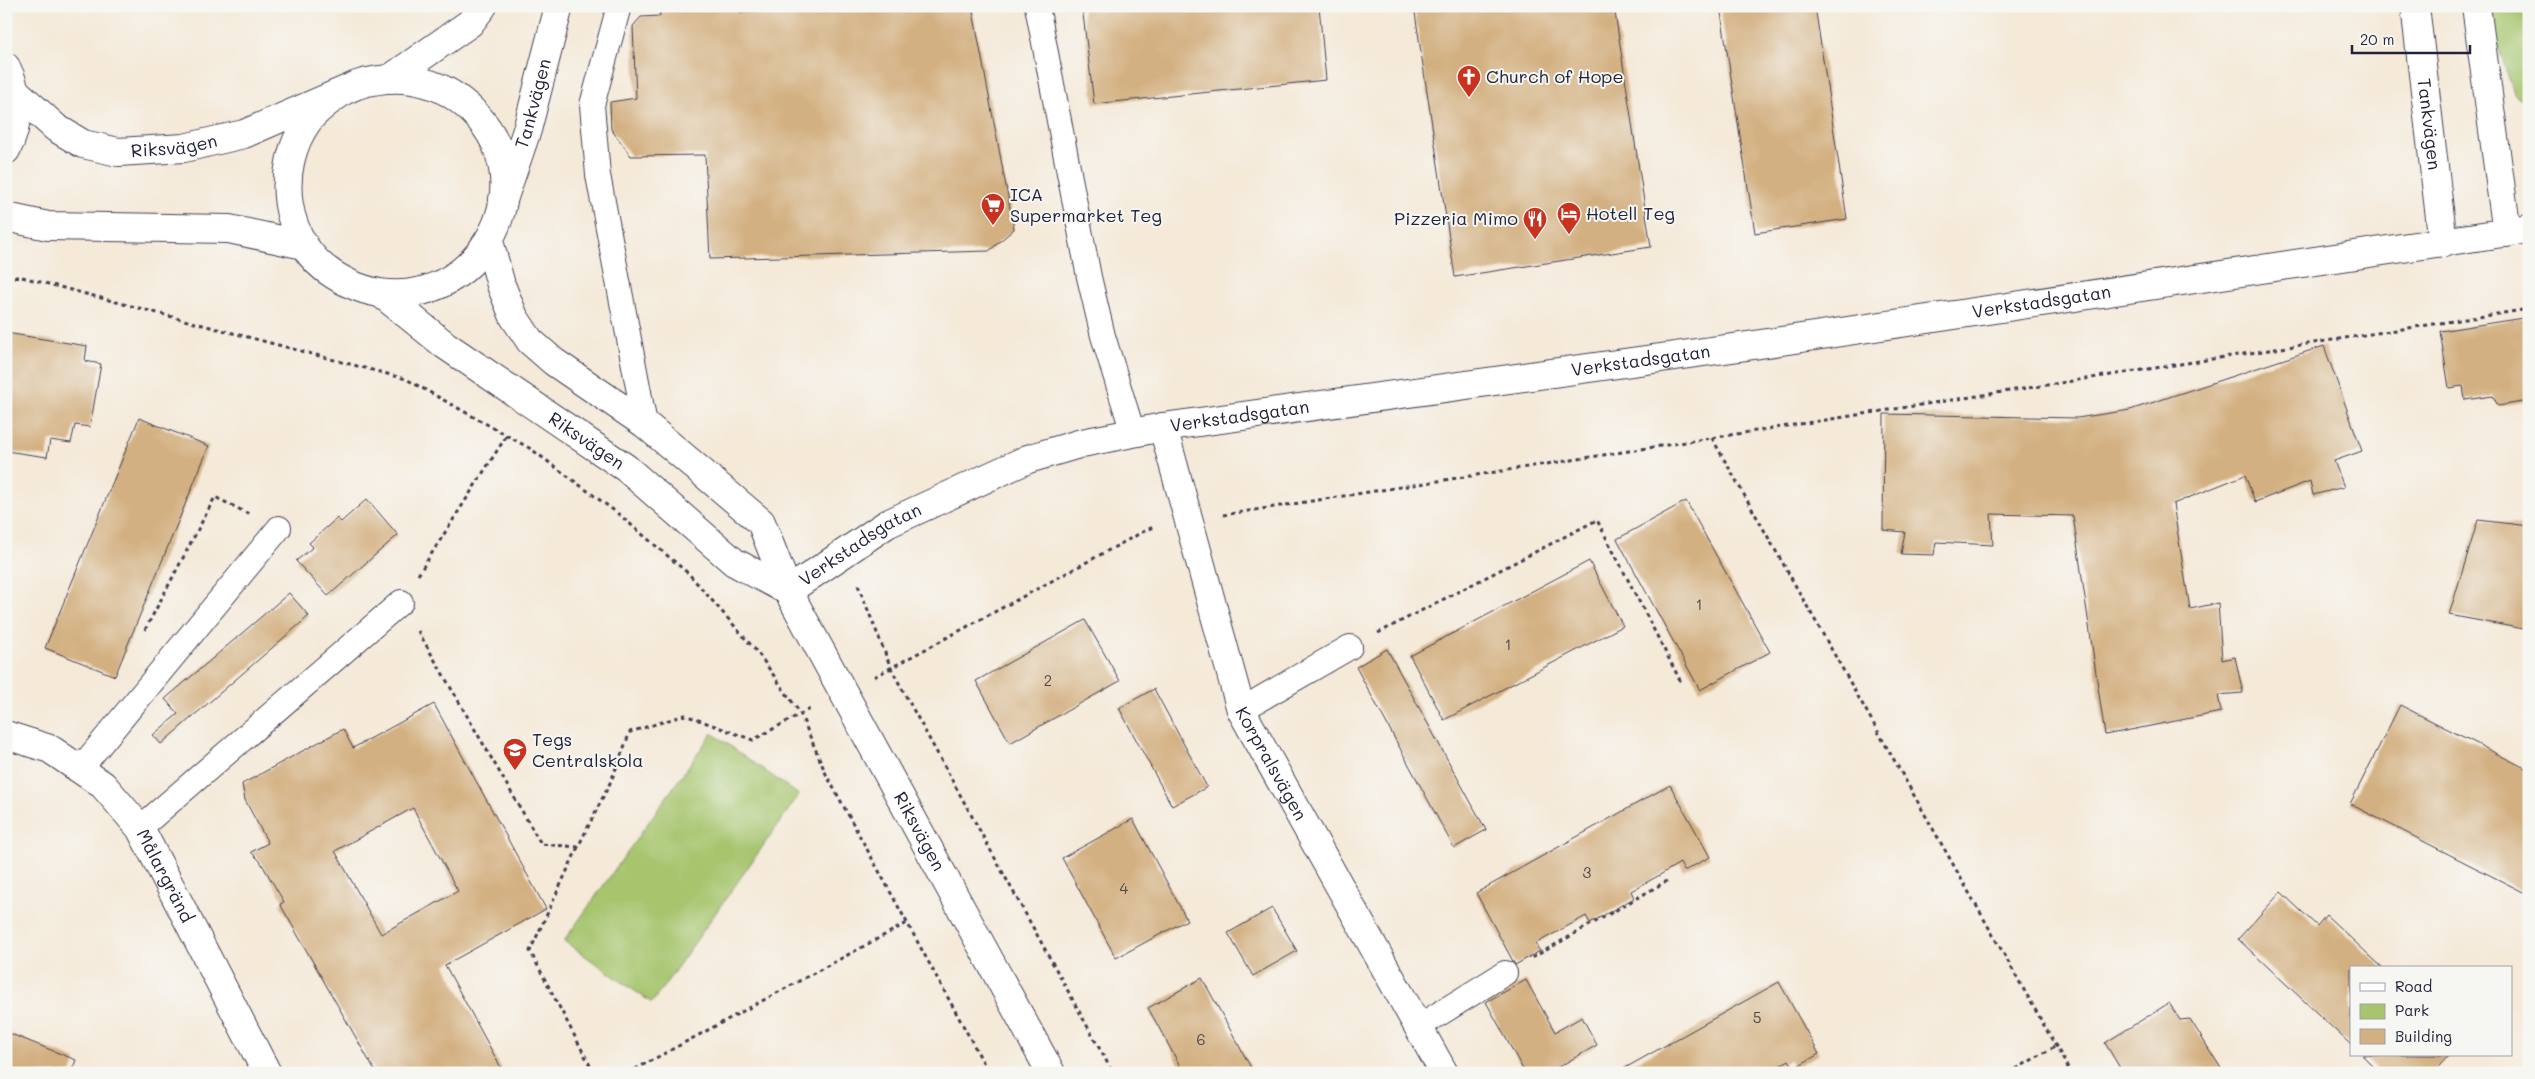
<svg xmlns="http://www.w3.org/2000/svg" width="2535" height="1079" font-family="Mali,sans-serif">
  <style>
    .green { fill: #a6c56d; stroke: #647454 }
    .building { fill: #d3b081; fill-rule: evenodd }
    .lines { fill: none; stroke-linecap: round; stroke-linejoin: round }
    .service-casing { stroke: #424053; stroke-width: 26 }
    .minor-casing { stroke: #424053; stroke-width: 30 }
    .tertiary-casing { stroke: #424053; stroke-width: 30 }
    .secondary-casing { stroke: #424053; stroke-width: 30 }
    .path { stroke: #424053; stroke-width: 3; stroke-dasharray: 4 4; stroke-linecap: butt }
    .service { stroke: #fff; stroke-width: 24 }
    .minor { stroke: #fff; stroke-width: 28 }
    .tertiary { stroke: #fff; stroke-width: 28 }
    .secondary { stroke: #fff; stroke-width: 28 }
    .labels { text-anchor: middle; stroke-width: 4; stroke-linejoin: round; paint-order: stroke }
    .number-label { font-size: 15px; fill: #4e464c }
    .poi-label { font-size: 18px; fill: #22223b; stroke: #f6f6f2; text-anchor: start }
    .street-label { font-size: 18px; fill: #22223b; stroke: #f6f6f2 }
  </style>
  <rect width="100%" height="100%" fill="#f6f6f2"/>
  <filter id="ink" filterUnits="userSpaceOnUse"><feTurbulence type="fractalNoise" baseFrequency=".02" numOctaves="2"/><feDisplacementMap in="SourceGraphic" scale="10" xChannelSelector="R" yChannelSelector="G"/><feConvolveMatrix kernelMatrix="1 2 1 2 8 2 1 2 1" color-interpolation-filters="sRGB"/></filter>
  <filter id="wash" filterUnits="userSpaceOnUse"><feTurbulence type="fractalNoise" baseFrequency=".0096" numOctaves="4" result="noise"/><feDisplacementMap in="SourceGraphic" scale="20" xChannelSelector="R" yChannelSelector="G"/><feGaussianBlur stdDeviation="1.12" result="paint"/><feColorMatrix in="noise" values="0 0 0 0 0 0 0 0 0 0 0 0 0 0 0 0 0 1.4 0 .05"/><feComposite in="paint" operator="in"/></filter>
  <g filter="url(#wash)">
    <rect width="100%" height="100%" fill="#f5e9d8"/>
    <path class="green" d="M2484,6H2529V106L2514,93Z
      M712,733L799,795L652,1003L564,941Z"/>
    <g id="blocks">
      <path class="building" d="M659,6H739L740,12L842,6H972L1014,229L989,251L710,259L705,155L631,156L611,129L610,102L636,98L633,26L641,17L660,16Z
        M1082,6H1319L1326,80L1094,104Z
        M1414,6H1614L1651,247L1455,277Z
        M1720,6H1815L1847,219L1755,233Z
        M2529,317V401L2498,406L2493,396L2465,400L2463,386L2449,388L2440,331Z
        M6,333L87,346L85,361L101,364L90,427L75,425L71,443L50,440L47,457L6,451Z
        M2324,346L2362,451L2334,461L2344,487L2313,495L2310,481L2255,502L2245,475L2173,504L2190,609L2218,603L2222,660L2235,657L2243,693L2218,695L2221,712L2105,735L2073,516L1991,514L1993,545L1936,542L1934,555L1901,554L1905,532L1883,530L1884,414L2077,418L2130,410Z
        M139,418L209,446L115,676L45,648Z
        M367,499L398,535L328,596L296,561L313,547L309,543L337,518L341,522Z
        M1686,501L1770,652L1700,690L1617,539Z
        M2478,520L2529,526V630L2449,615Z
        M1589,561L1623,626L1444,720L1410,656Z
        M289,593L309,616L161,744L153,735L178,714L165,699Z
        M1085,620L1120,681L1010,743L976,681Z
        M1387,649L1486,830L1454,848L1356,667Z
        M1154,689L1207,787L1172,806L1119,708Z
        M434,704L546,909L445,965L504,1073H376L280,904L284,902L260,861L251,852L268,843L245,800L242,784L343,729L353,748ZM413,808L458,891L381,934L335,851Z
        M2400,705L2529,770V895L2350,804Z
        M1670,785L1710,857L1684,871L1680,863L1658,876L1631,891L1634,898L1590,923L1586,916L1535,944L1540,951L1515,965L1476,893Z
        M1133,819L1187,920L1116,958L1062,858Z
        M2281,892L2317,926L2326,915L2383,968H2351V1045L2238,939Z
        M1272,908L1297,951L1253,976L1228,933Z
        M1202,978L1254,1073H1184L1148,1008Z
        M1526,980L1555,1032L1582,1017L1597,1045L1548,1073H1525L1486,1002Z
        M1779,982L1819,1054L1794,1068L1789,1060L1768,1073H1616Z
        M2169,1003L2180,1020L2190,1019L2224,1073H2123L2105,1043Z
        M6,1032L76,1060L71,1073H6Z
        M2362,1055H2449L2433,1073H2380Z"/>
    </g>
  </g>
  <g filter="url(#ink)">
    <use href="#blocks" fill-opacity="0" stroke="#424053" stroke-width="1"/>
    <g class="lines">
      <defs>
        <path id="service" d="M619,6L592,105L598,175L645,424
          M1037,6L1089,277L1103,336L1133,433
          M1241,710L1350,647
          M80,769L279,528
          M140,828L401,602
          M1418,1027L1505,973"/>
        <g id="minor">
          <path id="s1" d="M2415,6L2443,243"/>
          <path d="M2476,6L2507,233"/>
          <path id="s2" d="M503,200L527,130L559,6"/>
          <path id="s3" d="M1163,427L1241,710L1444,1073"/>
          <path id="s4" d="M788,591L887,524L1028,459L1082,443L1163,427L1754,345L2529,229"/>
          <path id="s5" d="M6,735L50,749L103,785L140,828L267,1073"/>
        </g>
        <g id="tertiary">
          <path d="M6,67C20,93 20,125 6,150"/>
          <path id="s6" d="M15,91L56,128L83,144L118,152L184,148L244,134L357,85C393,74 431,77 461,101C570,187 453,350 334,275C282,243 274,168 308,121C317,109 330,100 342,92"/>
          <path d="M6,217L48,226L229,229L304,245"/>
          <path id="s7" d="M489,241L501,285L514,317L530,341L554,362L645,424L761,522L788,591L1051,1073"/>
          <path id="s8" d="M382,294L445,345L626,468L734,562L788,591"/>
        </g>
        <path id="secondary" d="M391,78L470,23L483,6"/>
      </defs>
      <use href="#service" class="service-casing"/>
      <use href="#minor" class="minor-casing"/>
      <use href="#tertiary" class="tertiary-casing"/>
      <use href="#secondary" class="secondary-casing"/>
      <path class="path" d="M6,277H22L406,379L531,449L616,512L689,574L758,653L800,713L826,774L989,1073
        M1712,438L2071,1073
        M1223,515L2529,309
        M418,575L507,435
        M858,585L891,668L908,700L1113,1073
        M145,630L215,497L249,514
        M418,631L541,844L578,847L611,781L630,732L685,715L753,740L813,707
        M1378,633L1597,520L1682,684
        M874,677L1148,529L1155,527
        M578,847L530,951L594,1073
        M1532,958L1667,881
        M628,1073L907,923
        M2009,1073L2056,1046"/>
      <use href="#service" class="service"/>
      <use href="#minor" class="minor"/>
      <use href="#tertiary" class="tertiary"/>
      <use href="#secondary" class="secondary"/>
    </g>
  </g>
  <defs>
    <symbol id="church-pin" viewBox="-11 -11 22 30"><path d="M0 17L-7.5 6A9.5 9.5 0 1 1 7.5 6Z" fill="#c8321e" stroke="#f6f6f2"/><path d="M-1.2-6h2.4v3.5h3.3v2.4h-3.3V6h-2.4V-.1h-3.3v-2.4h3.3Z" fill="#fff"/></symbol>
    <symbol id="supermarket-pin" viewBox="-11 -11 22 30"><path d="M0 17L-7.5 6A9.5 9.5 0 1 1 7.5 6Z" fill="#c8321e" stroke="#f6f6f2"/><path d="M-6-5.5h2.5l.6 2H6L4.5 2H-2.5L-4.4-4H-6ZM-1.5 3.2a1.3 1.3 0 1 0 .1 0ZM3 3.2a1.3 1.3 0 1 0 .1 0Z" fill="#fff"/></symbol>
    <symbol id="hotel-pin" viewBox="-11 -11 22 30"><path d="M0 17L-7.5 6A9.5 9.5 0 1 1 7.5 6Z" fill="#c8321e" stroke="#f6f6f2"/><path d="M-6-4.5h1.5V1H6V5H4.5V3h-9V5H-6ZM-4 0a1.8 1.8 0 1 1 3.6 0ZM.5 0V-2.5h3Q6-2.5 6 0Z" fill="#fff"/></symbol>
    <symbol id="restaurant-pin" viewBox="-11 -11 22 30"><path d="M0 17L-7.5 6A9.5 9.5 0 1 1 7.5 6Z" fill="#c8321e" stroke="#f6f6f2"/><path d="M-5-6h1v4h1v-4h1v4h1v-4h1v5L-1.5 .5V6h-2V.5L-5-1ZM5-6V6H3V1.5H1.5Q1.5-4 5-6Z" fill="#fff"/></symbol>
    <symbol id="school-pin" viewBox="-11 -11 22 30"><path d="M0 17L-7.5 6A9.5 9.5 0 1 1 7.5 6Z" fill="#c8321e" stroke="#f6f6f2"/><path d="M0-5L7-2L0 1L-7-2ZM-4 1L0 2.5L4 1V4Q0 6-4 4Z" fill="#fff"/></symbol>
  </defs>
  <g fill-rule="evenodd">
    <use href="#church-pin" x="1455" y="63" width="28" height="38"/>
    <use href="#supermarket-pin" x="979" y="191" width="28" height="38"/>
    <use href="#hotel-pin" x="1555" y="200" width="28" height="38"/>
    <use href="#restaurant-pin" x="1521" y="205" width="28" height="38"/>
    <use href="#school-pin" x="501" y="736" width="28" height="38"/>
  </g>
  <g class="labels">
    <g class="number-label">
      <text x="1699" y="610">1</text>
      <text x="1508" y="650">1</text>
      <text x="1048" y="686">2</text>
      <text x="1587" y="878">3</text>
      <text x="1124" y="894">4</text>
      <text x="1757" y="1023">5</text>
      <text x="1201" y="1045">6</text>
    </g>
    <g class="poi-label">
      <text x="1486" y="83">Church of Hope</text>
      <text x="1010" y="201">ICA<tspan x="1010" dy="21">Supermarket Teg</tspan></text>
      <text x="1586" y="220">Hotell Teg</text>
      <text x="1518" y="225" text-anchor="end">Pizzeria Mimo</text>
      <text x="532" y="746">Tegs<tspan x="532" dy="21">Centralskola</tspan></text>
    </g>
    <g class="street-label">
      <text dy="6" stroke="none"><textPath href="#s2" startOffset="101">Tankvägen</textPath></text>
      <text dy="6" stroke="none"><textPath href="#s1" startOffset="119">Tankvägen</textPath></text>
      <text dy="6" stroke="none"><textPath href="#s6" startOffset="179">Riksvägen</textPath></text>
      <text dy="6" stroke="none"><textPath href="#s4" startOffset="1301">Verkstadsgatan</textPath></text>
      <text dy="6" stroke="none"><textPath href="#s4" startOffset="896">Verkstadsgatan</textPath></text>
      <text dy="6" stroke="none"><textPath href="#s4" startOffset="491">Verkstadsgatan</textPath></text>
      <text dy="6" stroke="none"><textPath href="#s8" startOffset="252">Riksvägen</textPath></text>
      <text dy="6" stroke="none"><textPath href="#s4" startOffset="86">Verkstadsgatan</textPath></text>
      <text dy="6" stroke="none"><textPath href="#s3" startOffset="355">Korpralsvägen</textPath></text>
      <text dy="6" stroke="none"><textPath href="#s7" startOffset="751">Riksvägen</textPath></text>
      <text dy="6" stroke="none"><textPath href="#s5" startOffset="221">Målargränd</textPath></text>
    </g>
  </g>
  <rect width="2535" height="1079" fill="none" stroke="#f6f6f2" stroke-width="25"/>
  <rect x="2350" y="966" width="162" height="90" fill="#f6f6f2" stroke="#a1a1a9"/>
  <rect x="2360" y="983" width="25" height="8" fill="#ffffff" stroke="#a1a1a9"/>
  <text x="2395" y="992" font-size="15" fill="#22223b">Road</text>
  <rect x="2360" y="1004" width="25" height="15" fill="#a6c56d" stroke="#a1a1a9"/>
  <text x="2395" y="1016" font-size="15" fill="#22223b">Park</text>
  <rect x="2360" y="1029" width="25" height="15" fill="#d3b081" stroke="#a1a1a9"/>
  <text x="2395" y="1042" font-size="15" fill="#22223b">Building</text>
  <path d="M2352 45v8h118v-8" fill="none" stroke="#22223b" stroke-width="2.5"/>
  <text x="2360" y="45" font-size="15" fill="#22223b" stroke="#f6f6f2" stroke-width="4" paint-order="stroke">20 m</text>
</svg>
